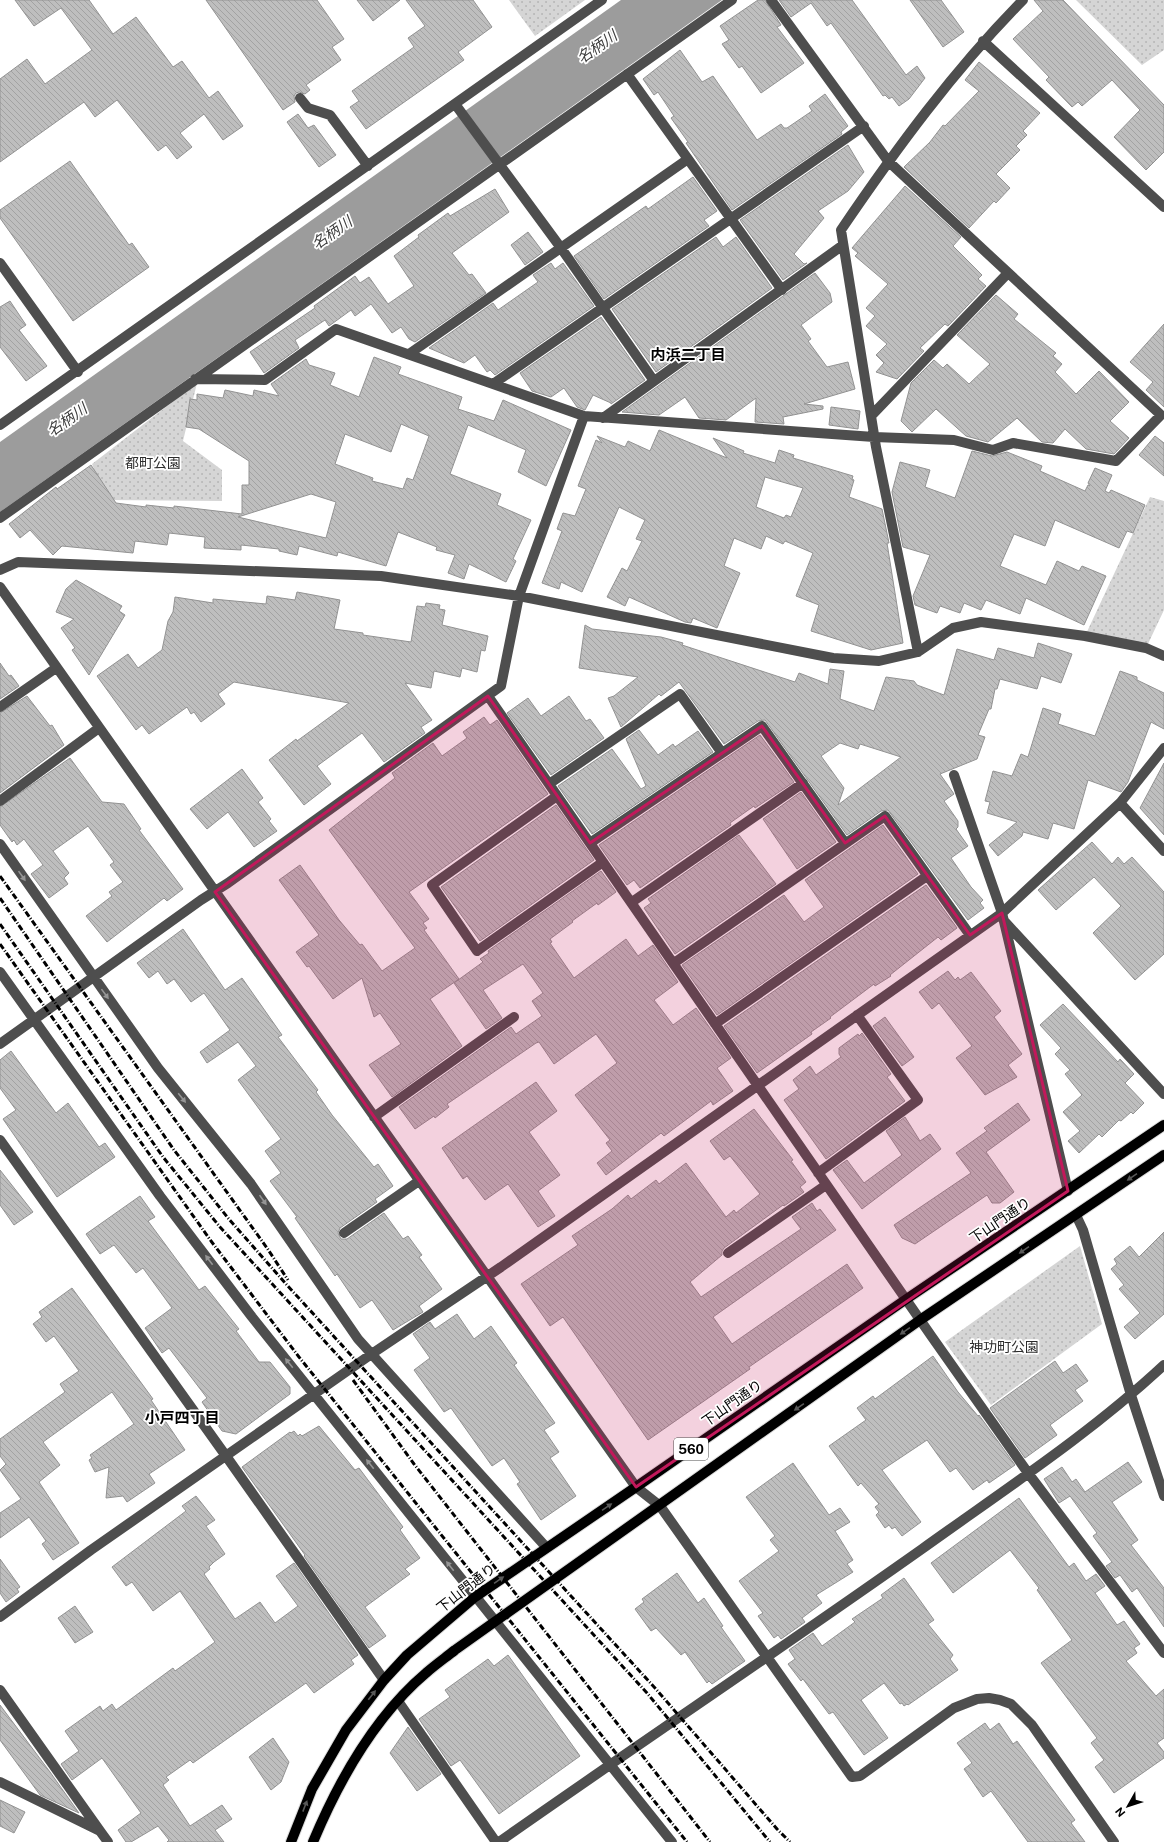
<svg xmlns="http://www.w3.org/2000/svg" width="1164" height="1842" font-family="'Public Sans','Noto Sans JP',sans-serif">
  <style>
    .grass { fill: url(#grass-dots) }
    .water { fill: #9c9c9c }
    .building { fill: url(#building-back-hatch); stroke: #929292; fill-rule: evenodd }
    .lines { fill: none; stroke-linecap: round; stroke-linejoin: round }
    .major-casing { stroke: #dbdbdb; stroke-width: 12 }
    .minor { stroke: #4e4e4e; stroke-width: 10 }
    .major { stroke: #000; stroke-width: 10 }
    .rail { stroke: #000; stroke-width: 3; stroke-dasharray: 6 2 1 2; stroke-linecap: butt }
    .oneway { fill: #959595 }
    .oneway2 { fill: #595959 }
    .marked { fill: #c2185b; fill-opacity: 0.2; stroke: #c2185b; stroke-width: 3; stroke-linejoin: round }
    .labels { text-anchor: middle; stroke-width: 3.5; stroke-linejoin: round; paint-order: stroke }
    .shield { fill: #fff; stroke: #4c4c4c; stroke-width: 1 }
    .shield-label { font-size: 13px; font-weight: bold; fill: #000 }
    .park-label { font-size: 14px; fill: #2c2c2c; stroke: #fff }
    .street-label { font-size: 14px; fill: #000; stroke: #fff }
    .water-label { font-size: 15px; font-style: italic; fill: #3d3d3d; stroke: #fff }
    .neighbourhood-label { font-size: 15px; font-weight: bold; fill: #000; stroke: #fff }
  </style>
  <defs>
    <pattern id="grass-dots" width="8" height="8" patternUnits="userSpaceOnUse"><rect width="8" height="8" fill="#d5d5d5"/><path d="M2 2h.1M6 6h.1" fill="none" stroke="#b5b5b5" stroke-width="1.8" stroke-linecap="round"/></pattern>
    <pattern id="building-back-hatch" width="6" height="6" patternUnits="userSpaceOnUse"><rect width="6" height="6" fill="#bebebe"/><path d="M-1 5l2 2M0 0l6 6M5-1l2 2" fill="none" stroke="#a2a2a2"/></pattern>
  </defs>
  <rect width="100%" height="100%" fill="#fff"/>
  <path class="grass" d="M509,0H585L535,36Z
    M1076,0H1164V50L1142,65Z
    M197,383L183,441L222,470V501L107,500L92,464Z
    M1150,497L1164,501V610L1146,648L1085,636Z
    M1080,1246L1102,1324L991,1405L945,1342Z"/>
  <path class="water" d="M621,0H722L0,512V442Z"/>
  <path class="building" d="M15,0H89L113,34L136,17L173,67L182,61L209,98L218,91L243,126L223,140L204,114L180,133L192,147L177,159L166,145L158,151L117,100L95,117L84,102L0,162V79L27,59L45,84L92,50L61,8L34,26Z
    M206,0H317L344,39L332,47L341,60L306,85L310,90L305,94L299,92L296,93L294,96L295,102L283,110Z
    M357,0H400L373,21Z
    M406,0H473L492,27L458,52L464,60L366,129L350,107L359,101L352,91L414,47L408,38L425,26Z
    M758,0H765L781,25L777,27L804,63L761,93L742,66L739,68L722,44L729,40L720,26Z
    M779,0H852L906,75L917,66L925,78L909,99L899,106L892,97L889,99L885,95L883,96L831,23L827,26L811,3L791,17Z
    M910,0H941L964,32L943,47Z
    M1034,0H1063L1164,105V152L1146,170L1114,137L1140,110L1112,80L1082,106L1078,102L1072,107L1046,80L1049,77L1013,39L1043,11Z
    M680,50L702,82L713,76L757,140L781,124L784,128H787L812,111L809,106L825,94L848,126L841,132L842,134L732,210L686,143L688,142L671,118L674,116L658,92L654,95L643,79Z
    M979,62L1040,113L1023,131L1027,135L1016,146L1020,150L996,174L1010,188L996,203L994,201L969,228L904,167L930,142L943,125L945,126L979,91L965,80Z
    M298,114L308,128L314,125L336,155L319,167L287,122Z
    M848,145L864,172L848,191L818,211L824,218L794,254L804,264L807,263L783,280L740,220Z
    M70,161L129,245L132,243L149,267L73,321L0,218V210Z
    M693,177L717,211L704,220L709,226L604,299L574,256L646,206L648,209Z
    M905,186L961,237L953,246L982,275L978,279L986,286L948,326L945,324L920,348L924,351L897,379L876,372L884,363L876,355L887,344L866,326L875,316L866,308L888,284L855,256L858,253L852,248Z
    M495,189L509,212L452,253L469,275L472,274L486,293L415,342L409,339L401,327L392,333L371,304L355,316L351,310L329,326L325,320L295,340L299,348L264,373L250,352L315,308L314,306L355,276L360,283L369,277L388,304L414,286L394,256L419,237L418,235L448,213L450,216Z
    M528,232L543,252L525,265L511,245Z
    M716,237L723,247L736,237L772,288L656,372L612,309Z
    M551,263L555,269L563,263L594,306L495,375L490,370L487,372L475,355L464,363L429,348L493,303L498,310L538,282L533,275Z
    M815,273L830,293L832,302L801,325L811,339L808,341L827,367L848,362L855,389L804,404L823,406V409L783,417L784,424L755,422L756,398L726,420L699,418L685,397L659,415L622,412Z
    M996,295L1018,314L1014,319L1056,353L1053,356L1062,364L1055,372L1076,394L1099,371L1129,402L1110,421L1129,438L1114,454L1086,449L1065,429L1053,443L1042,442L1017,418L988,442L966,436L936,409L912,432L901,421L911,383L934,360L943,368L947,364L969,384L990,364L957,335Z
    M10,301L26,325L19,330L47,366L26,381L0,347V307Z
    M601,317L645,380L611,404V403L593,395L585,410L577,407L564,388L551,397L532,391L520,373Z
    M1164,324V407L1146,390L1153,382L1130,362Z
    M374,357L401,367L398,374L462,397L458,409L494,421L503,400L571,430L546,486L518,472L526,450L468,425L450,474L501,494L497,505L531,520L513,559L516,561L506,582L469,564L464,579L448,573L455,555L436,550L437,547L398,532L386,566L338,552L337,556L299,546L297,555L279,551V549L241,545V550L204,548L205,537L169,533L167,545L135,541L133,553L62,546L53,555L30,530L20,538L9,524L56,487L57,489L91,465L116,503L146,507V505L174,508V506L242,514V485H249V461L199,429L186,427L190,399L197,400V394L223,398L225,390L253,396L254,390L279,396L271,384L306,359L309,365L335,373L330,385L359,397ZM401,424L429,436L413,480L407,478L403,489L372,481L373,478L335,464L345,434L391,452ZM311,494L336,502L326,538L238,517Z
    M831,407L860,411L858,429L829,425Z
    M659,430L727,458L713,438L744,451L743,453L775,463L779,450L794,455L793,458L853,476L852,479L854,480L849,497L882,509L889,543H887L903,643L871,650L811,631L819,605L796,596L813,553L785,541L783,544L766,536L761,549L734,538L724,566L740,573L717,628L693,618L691,623L685,622L629,597L625,606L607,597L622,568L627,571L642,541L636,539L645,520L619,507L582,592L561,582L559,589L542,583L562,531L557,529L563,513L575,516L586,489L578,486L596,440L602,443L597,436L625,447L628,441L650,451ZM765,477L803,488L791,517L786,515L784,518L756,507Z
    M1155,436L1164,443V476L1139,455Z
    M972,451L992,456L1007,452L1042,466L1040,471L1085,491L1088,485L1090,486L1088,483L1095,468L1112,475L1105,491L1109,493L1111,490L1145,505L1133,533L1127,531L1119,548L1055,520L1045,546L1014,534L1000,566L1046,585L1057,561L1079,571L1082,566L1106,576L1084,625L1026,598L1020,614L986,600L981,610L964,603L960,613L940,606L937,613L915,605L913,596L930,555L903,547L892,492L900,462L930,470L925,487L955,498Z
    M76,580L122,606L119,611L125,615L89,675L72,650L75,648L61,628L74,619L56,612L66,589Z
    M297,592L340,600L334,629L363,633V635L411,642L417,606L425,607L426,603L440,605L439,609L445,610L442,625L488,636L485,651L481,650L477,672L462,668L460,677L434,671L431,688L405,683L432,720L421,727L425,733L384,762L362,733L317,766L331,784L304,805L269,760L296,739L297,741L349,703L234,682L218,694L225,704L201,722L194,712L191,714L187,707L149,734L142,725L136,730L97,676L128,654L138,668L162,650L168,621L173,612L175,597L213,603V599L266,604L267,596L295,600Z
    M585,625L592,629L661,637L683,643L682,645L795,682L799,673L828,684L830,669L844,671L840,699L874,711L886,677L914,681L917,685L944,695L957,649L994,660L998,648L1034,658L1038,643L1072,654L1061,683L1041,676L1037,689L1000,679L997,689H995L991,709H989L978,735L985,737L977,759L940,774L954,794L944,801L958,821V827L956,829L968,846L951,858L971,887L983,900L980,903L984,908L968,920L888,810L881,811L847,835L765,720L758,721L724,744L679,682L661,696L659,694L621,727L608,698L614,696L638,677L579,668ZM840,743L858,749L860,744L901,757L838,805L844,788L821,756Z
    M0,663L9,676L11,675L19,686L0,699Z
    M1120,671L1137,677V680L1164,693V729L1151,722L1128,782L1121,792L1088,780L1074,829L1053,823L1048,839L1023,832L1022,836L998,856L989,845L1017,822L987,813L990,802L985,801L993,771L1012,776L1021,754L1028,757L1043,708L1061,714L1058,724L1095,736Z
    M27,696L50,726L52,725L64,745L0,793V713Z
    M569,696L586,721L590,719L604,738L551,775L507,713L528,698L541,716Z
    M484,717L490,725L497,720L548,794L409,892L429,919L423,923L427,928L424,930L459,979L430,999L462,1046L392,1097L369,1065L401,1044L380,1013L374,1017L362,978L333,999L309,966L307,967L296,952L319,935L279,880L300,865L339,920L360,945L362,944L382,971L415,948L329,830L395,778L392,773L433,743L442,756L467,738L463,732Z
    M639,730L658,755L673,744L675,747L698,731L713,752L592,834L558,786L612,749L641,789L646,786L626,739Z
    M760,735L794,782L755,808L754,806L730,823L731,825L640,888L634,880L627,885L599,845Z
    M70,758L102,802L124,804L141,829L139,830L183,889L167,901L164,898L107,942L86,916L112,896L109,892L123,882L110,865L114,862L88,826L53,851L69,873L64,878L68,884L49,898L31,874L43,865L24,839L17,845L14,840L12,842L0,825V807Z
    M1164,763V835L1140,808Z
    M242,769L263,798L258,802L271,819L269,821L277,831L254,847L228,812L207,829L190,809Z
    M801,792L836,842L797,869L763,819Z
    M556,805L594,860L480,941L441,887Z
    M883,825L918,874L717,1015L682,965L784,895L804,922L824,907L805,880Z
    M739,835L776,884L675,954L644,908L651,903L648,899Z
    M1092,842L1112,864L1118,857L1124,864L1132,857L1164,892V954L1135,980L1093,933L1121,906L1094,877L1056,910L1038,890Z
    M601,871L616,892L598,905L597,903L572,921L573,922L550,939L552,942L550,943L574,978L626,939L638,956L653,945L678,982L654,1000L673,1025L696,1008L731,1058L717,1068L733,1091L713,1105L711,1101L664,1136L661,1133L606,1175L597,1163L612,1151L606,1143L610,1140L575,1095L617,1063L596,1034L554,1064L539,1042L536,1043L447,1104L449,1107L435,1118L434,1116L415,1129L399,1107L511,1027L516,1034L542,1016L532,1001L543,993L523,964L483,990L502,1018L486,1029L454,983L483,962L480,959L489,953L488,951Z
    M926,885L957,928L941,940L938,937L890,975L891,976L875,986L874,984L830,1017L831,1018L811,1032L812,1034L757,1073L724,1026Z
    M183,929L225,990L242,978L282,1035L278,1037L318,1090L316,1092L332,1115L374,1167L378,1164L393,1186L375,1199L377,1202L340,1228L338,1233L341,1239H347L384,1213L403,1239L408,1236L422,1255L419,1257L442,1289L419,1306L423,1312L393,1330L372,1300L360,1308L337,1274L335,1276L295,1218L297,1217L270,1181L281,1173L265,1151L281,1139L238,1080L256,1066L238,1042L207,1063L200,1052L230,1030L204,993L191,1002L174,979L167,984L158,971L149,978L137,963Z
    M948,971L955,980L958,977L960,980L971,972L1001,1011L994,1017L1022,1054L1008,1065L1017,1077L985,1095L956,1058L972,1046L939,1003L932,1009L919,992Z
    M1063,1004L1118,1062L1120,1059L1134,1074L1125,1083L1144,1103L1133,1114L1131,1112L1121,1121L1119,1120L1102,1137L1099,1134L1079,1153L1068,1141L1080,1131L1063,1112L1082,1095L1065,1074L1070,1070L1055,1054L1061,1048L1040,1025Z
    M885,1017L914,1057L902,1066L873,1026Z
    M862,1033L891,1074L887,1077L905,1101L826,1159L784,1100L799,1089L793,1080L810,1066L816,1075L841,1057L839,1054V1048L858,1034L859,1036Z
    M11,1051L56,1113L68,1103L99,1147L105,1143L115,1157L57,1197L3,1119L16,1110L0,1088V1060Z
    M536,1082L557,1111L529,1132L560,1175L538,1191L555,1216L538,1227L508,1184L485,1200L467,1176L463,1179L442,1148Z
    M1018,1103L1030,1120L986,1152L1014,1192L1000,1203H992L987,1195L915,1244L902,1238L894,1225L971,1173L956,1153L987,1131L984,1128Z
    M754,1109L793,1160L791,1161L806,1182L800,1187L804,1192L784,1206L783,1205L724,1248L722,1251V1255L690,1282L701,1297L801,1229L792,1217L812,1203L817,1211L820,1209L836,1230L713,1317L732,1344L847,1264L863,1288L749,1367L750,1369L648,1440L563,1317L550,1326L521,1284L578,1245L572,1236L612,1209L628,1195L631,1199L656,1180L659,1184L686,1163L726,1217L734,1210L736,1213L760,1194L730,1156L724,1160L710,1141Z
    M905,1117L920,1141L930,1134L941,1149L862,1209L833,1170L847,1160L864,1183L902,1155L886,1131Z
    M0,1170L33,1212L14,1225L0,1205Z
    M140,1196L155,1217L148,1221L199,1290L205,1286L239,1329L236,1331L259,1362H270L290,1387V1394L236,1434L222,1431L202,1402L207,1398L169,1348L162,1353L145,1328L172,1308L143,1268L136,1273L114,1245L100,1254L86,1234Z
    M1164,1232V1314L1135,1339L1124,1327L1140,1313L1119,1289L1124,1285L1111,1269L1117,1264L1114,1259L1130,1246L1139,1257Z
    M72,1288L153,1399L151,1400L185,1450L149,1474L155,1483L127,1502L123,1496L106,1498L109,1467L95,1472L89,1460L92,1458L90,1455L134,1424L112,1392L43,1442L60,1465L39,1482L79,1543L53,1560L42,1544L46,1541L29,1517L0,1538V1513L21,1499L0,1470L6,1464L0,1456V1439L65,1392L60,1384L79,1371L54,1336L46,1342L33,1324L42,1317L39,1312Z
    M457,1314L474,1339L491,1326L517,1363L514,1365L555,1423L544,1430L559,1452L550,1458L576,1496L541,1520L517,1484L520,1482L504,1458L492,1466L451,1408L444,1412L414,1370L430,1358L413,1334L430,1322L435,1329Z
    M933,1356L958,1392L978,1416L979,1415L1015,1465L989,1483L987,1480L973,1490L956,1468L950,1472L927,1440L882,1470L921,1522L902,1536L895,1527L892,1529L889,1525L885,1528L876,1515L879,1512L875,1507L879,1504L861,1483L858,1486L829,1446L866,1420L857,1408L873,1396L875,1399Z
    M1055,1361L1063,1373L1076,1364L1088,1381L1075,1390L1083,1401L1050,1425L1057,1435L1025,1458L990,1408Z
    M319,1426L355,1470L359,1468L403,1527L400,1530L420,1558L405,1569L410,1574L365,1607L386,1636L369,1648L304,1556L305,1555L242,1467L290,1432L291,1433L294,1431L298,1436L300,1434L302,1436Z
    M1128,1462L1142,1482L1112,1502L1138,1540L1131,1545L1164,1588V1627L1137,1588L1132,1592L1120,1575L1115,1578L1106,1566L1112,1562L1093,1536L1097,1533L1070,1496L1059,1503L1044,1479L1062,1467L1072,1482L1076,1479L1085,1492Z
    M793,1463L829,1515L840,1508L850,1522L835,1531L853,1560L847,1564L853,1572L816,1595L822,1603L802,1618L805,1622L781,1639L778,1635L774,1638L758,1616L763,1613L739,1581L779,1551L770,1540L775,1536L746,1497Z
    M196,1496L215,1520L206,1526L225,1554L214,1562L209,1567L210,1569L204,1574L235,1619L260,1602L275,1623L298,1606L276,1576L294,1563L358,1655L351,1660L354,1664L314,1693L306,1683L193,1763L190,1760L166,1777L169,1780L163,1785L190,1826L222,1805L232,1819L215,1830L224,1842H167L169,1840L158,1826L131,1842H126L118,1830L141,1813L102,1758L72,1780L61,1764L79,1751L65,1731L100,1706L103,1711L112,1704L116,1710L173,1668L175,1671L215,1642L180,1591L153,1611L132,1582L126,1586L112,1567L186,1511L182,1506Z
    M1019,1498L1069,1567L1074,1563L1086,1581L1096,1574L1105,1586L1095,1593L1117,1625L1124,1621L1140,1644L1134,1648L1137,1653L1126,1661L1156,1696L1164,1689V1738L1157,1743L1164,1752V1758L1114,1793L1095,1767L1104,1760L1091,1743L1097,1738L1041,1663L1072,1640L1037,1590L1039,1588L1010,1550L953,1593L931,1563Z
    M0,1559L20,1587L17,1589L19,1592L6,1602L0,1593Z
    M677,1573L698,1603L704,1598L723,1626L721,1627L745,1661L712,1684L709,1681L707,1683L685,1652L681,1655L656,1628L651,1631L635,1609L644,1602L642,1599Z
    M904,1578L934,1620L928,1624L953,1655L950,1659L958,1670L908,1705L907,1704L904,1706L902,1703L900,1704L884,1683L861,1700L888,1738L864,1755L833,1712L829,1714L803,1679L801,1681L788,1664L795,1659L789,1650L813,1633L822,1646L855,1622L852,1619L883,1598L881,1595Z
    M75,1606L93,1632L75,1643L58,1618Z
    M508,1655L580,1756L499,1814L460,1760L451,1766L419,1719L450,1697L445,1690L488,1659L494,1666Z
    M0,1705L50,1772L79,1813L40,1795L0,1740Z
    M985,1723L990,1730L999,1723L1013,1744L1017,1741L1075,1820L1071,1823L1085,1842H1028L991,1791L983,1797L964,1769L972,1763L957,1743Z
    M408,1727L441,1774L417,1791L390,1753Z
    M273,1738L289,1762L281,1782L271,1790L249,1757Z
    M0,1800L25,1812L14,1833L0,1826Z"/>
  <g class="lines">
    <defs>
      <path id="major" d="M291,1842L312,1789L346,1730L384,1680L407,1655L475,1597L636,1487L905,1300L1164,1125
        M313,1842C339,1780 374,1717 426,1673C435,1665 445,1658 455,1650L920,1320L1164,1155"/>
    </defs>
    <use href="#major" class="major-casing"/>
    <path class="minor" d="M983,41L1164,207
      M627,74L782,290
      M300,98L308,108L330,115L368,166
      M455,104L561,248L654,381
      M0,263L78,372
      M409,354L688,159
      M195,379L265,380L336,329L584,416L874,437L954,440L993,450L1013,443L1116,461L1161,415L888,161L771,0
      M493,384L864,126
      M871,416L1007,274
      M603,418L843,245
      M0,425L602,0
      M0,518L732,0
      M0,570L18,562L381,576L519,596L833,658L879,661L918,652L953,628L981,622L1085,636L1146,648L1164,656
      M0,587L636,1487L660,1506L852,1777L860,1776L954,1708L977,1699L989,1698L1000,1700L1011,1704L1032,1725L1114,1842
      M918,652L876,447L841,230C896,149 954,70 1023,0
      M488,696L932,1337L1028,1473L1164,1653
      M0,707L56,668
      M954,775L1002,913L1068,1191
      M549,784L680,694L722,753
      M557,796L432,885L477,951L603,862
      M0,801L99,728
      M1120,803L1164,851
      M590,843L762,726L845,843
      M0,844L158,1068L251,1184L358,1339L546,1547
      M632,902L803,783
      M1005,922L1164,1094
      M674,963L885,816L970,935
      M0,972L160,1196L252,1317L672,1842
      M715,1024L927,876
      M0,1044L201,900L228,883L501,686L519,596L584,416
      M374,1117L514,1017
      M0,1140L226,1456L384,1680
      M818,1173L918,1100L857,1015
      M1076,1215L1083,1230L1131,1395L1164,1496
      M344,1233L419,1181
      M728,1253L826,1185
      M0,1617L91,1550L373,1353L501,1267L1002,913L1120,803L1164,748
      M0,1690L100,1831
      M398,1701L496,1842
      M0,1782L100,1831L108,1842
      M499,1842C640,1743 782,1648 922,1549C1004,1490 1090,1434 1164,1365"/>
    <use href="#major" class="major"/>
    <path class="rail" d="M0,876L267,1248L288,1280
      M0,898L174,1150L228,1218L286,1284L655,1688L777,1829L790,1842
      M0,924L163,1157L220,1227L647,1693L770,1842
      M0,944L211,1241L299,1357L687,1842
      M353,1380L414,1464L710,1842"/>
  </g>
  <defs><path id="oneway-solid" d="M-6-.8H1V-3.2L6.5 0L1 3.2V.8H-6Z"/></defs>
  <g class="oneway">
    <use href="#oneway-solid" transform="translate(22 876) rotate(55)"/>
    <use href="#oneway-solid" transform="translate(105 994) rotate(54)"/>
    <use href="#oneway-solid" transform="translate(182 1098) rotate(51)"/>
    <use href="#oneway-solid" transform="translate(263 1200) rotate(55)"/>
    <use href="#oneway-solid" transform="translate(209 1260) rotate(-127)"/>
    <use href="#oneway-solid" transform="translate(289 1363) rotate(-129)"/>
    <use href="#oneway-solid" transform="translate(370 1464) rotate(-128)"/>
    <use href="#oneway-solid" transform="translate(450 1566) rotate(-128)"/>
  </g>
  <g class="oneway2">
    <use href="#oneway-solid" transform="translate(1132 1177) rotate(146)"/>
    <use href="#oneway-solid" transform="translate(1024 1250) rotate(146)"/>
    <use href="#oneway-solid" transform="translate(905 1331) rotate(145)"/>
    <use href="#oneway-solid" transform="translate(799 1407) rotate(145)"/>
    <use href="#oneway-solid" transform="translate(607 1507) rotate(-34)"/>
    <use href="#oneway-solid" transform="translate(499 1580) rotate(-35)"/>
    <use href="#oneway-solid" transform="translate(372 1695) rotate(-52)"/>
    <use href="#oneway-solid" transform="translate(305 1806) rotate(-69)"/>
  </g>
  <path class="marked" d="M488,696L590,843L762,726L845,843L885,816L970,935L1002,913L1068,1191L636,1487L215,892Z"/>
  <g class="labels">
    <rect class="shield" x="674" y="1438" width="34" height="22" rx="3"/>
    <g class="shield-label">
      <text x="691" y="1454">560</text>
    </g>
    <g class="park-label">
      <text x="153" y="468">都町公園</text>
      <text x="1004" y="1352">神功町公園</text>
    </g>
    <g class="street-label">
      <text transform="translate(1000 1220) rotate(-34)" y="5">下山門通り</text>
      <text transform="translate(732 1403) rotate(-35)" y="5">下山門通り</text>
      <text transform="translate(466 1588) rotate(-38)" y="5">下山門通り</text>
    </g>
    <g class="water-label">
      <text transform="translate(597 47) rotate(-35)" y="5">名柄川</text>
      <text transform="translate(332 233) rotate(-35)" y="5">名柄川</text>
      <text transform="translate(67 420) rotate(-35)" y="5">名柄川</text>
    </g>
    <g class="neighbourhood-label">
      <text x="688" y="360">内浜二丁目</text>
      <text x="182" y="1423">小戸四丁目</text>
    </g>
  </g>
  <g transform="translate(1128 1806) rotate(231)" stroke="#ffffff" stroke-width="3" paint-order="stroke">
  <path d="M0-3L7 15L0 10L-7 15Z" fill="#000000"/>
  <text y="-6" font-size="11" font-weight="bold" text-anchor="middle" fill="#000000">N</text>
  </g>
</svg>
